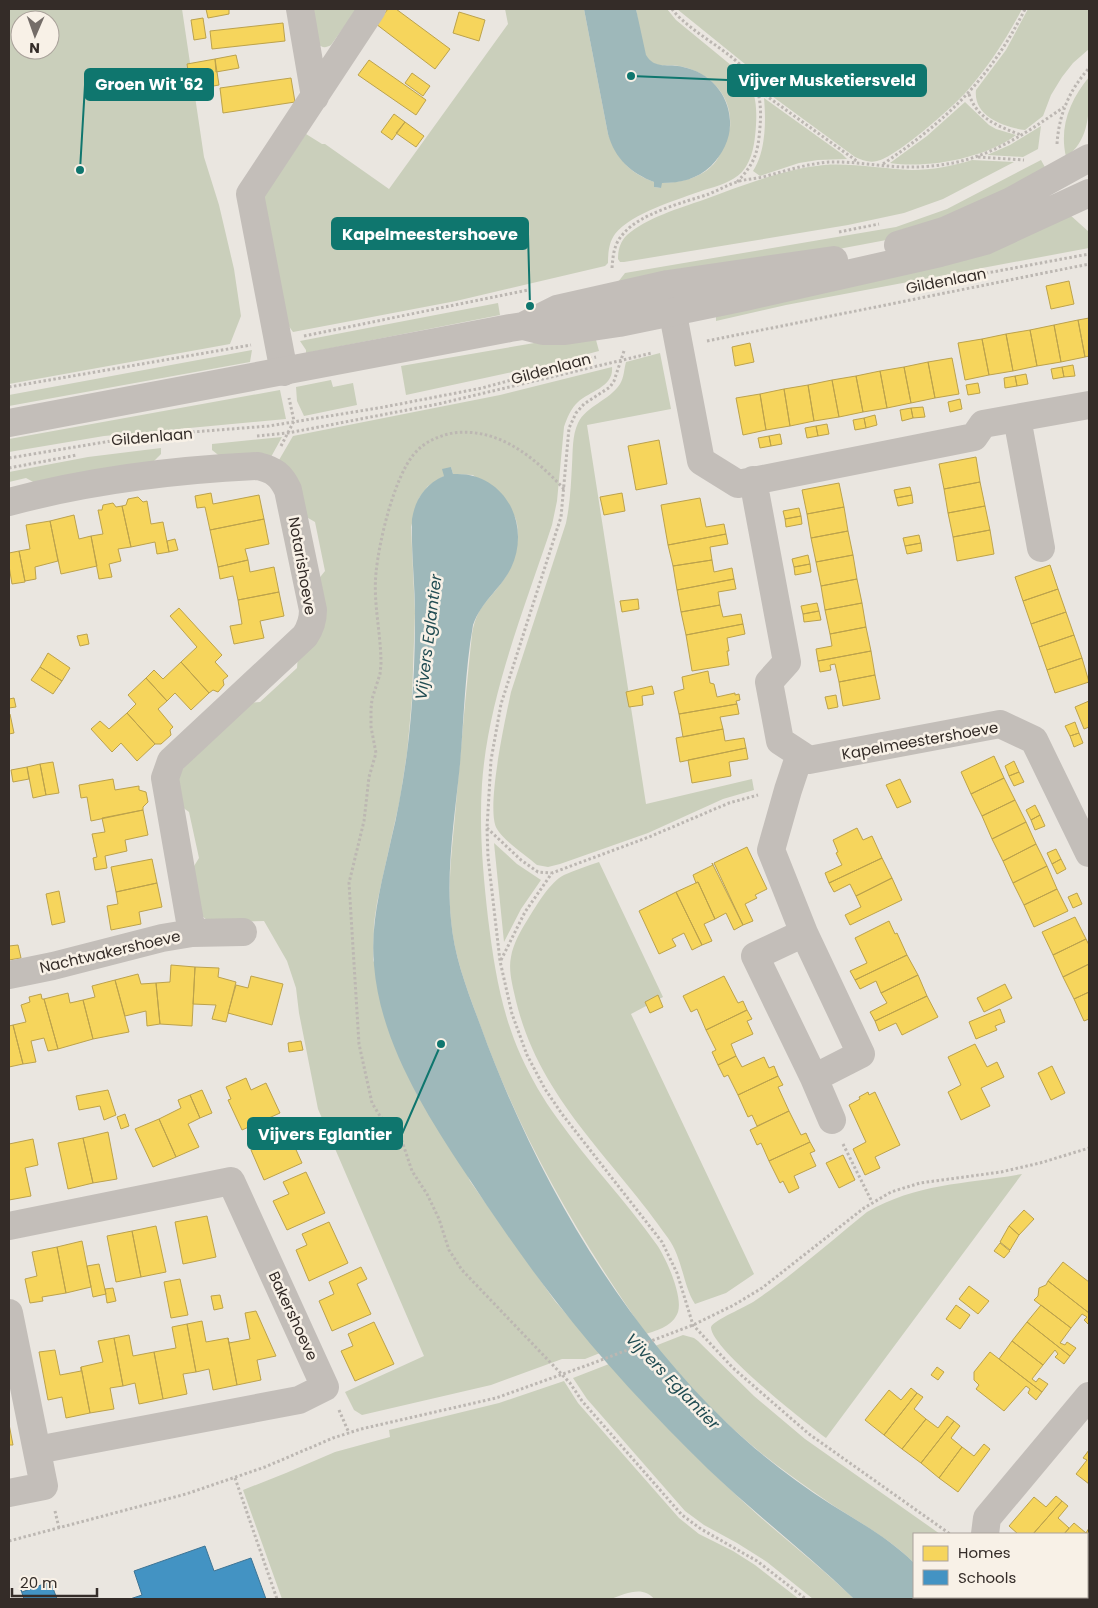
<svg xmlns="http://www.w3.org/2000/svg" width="1098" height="1608" font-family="Poppins,sans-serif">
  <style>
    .green { fill: #cacfbb; fill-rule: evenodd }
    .water { fill: #9eb8ba }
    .homes { fill: #f6d55c; stroke: #bca24c }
    .schools { fill: #4393c3; stroke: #3e7494 }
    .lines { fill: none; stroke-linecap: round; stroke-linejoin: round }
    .path { stroke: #bcb7b2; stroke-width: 3; stroke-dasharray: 2.5 2.5; stroke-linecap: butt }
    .minor { stroke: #c3beb9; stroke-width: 28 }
    .tertiary { stroke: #c3beb9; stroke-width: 28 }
    .labels { text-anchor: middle; stroke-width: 5; stroke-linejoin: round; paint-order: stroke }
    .street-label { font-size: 15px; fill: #342c28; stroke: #f8f1e7 }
    .water-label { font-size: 16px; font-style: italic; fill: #214c52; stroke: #f8f1e7 }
    .leader { fill: none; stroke: #0f766e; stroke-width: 2 }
    .callout-dot { fill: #0f766e; stroke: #f8f1e7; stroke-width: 2 }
    .callout { fill: #0f766e; stroke: #0f766e; stroke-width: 2 }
    .callout-label { font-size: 16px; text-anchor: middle; font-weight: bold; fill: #fff }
  </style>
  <rect width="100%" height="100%" fill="#eae6e0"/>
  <path class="green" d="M9,9H182L204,157L219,205L234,269L241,316L230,344L9,384ZM20,20H50V50H20Z
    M312,9H357L331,45C326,48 322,48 318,44Z
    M505,9H584L608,134C619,160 628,172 654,182V187L661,188V183C681,183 707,177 718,158C723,149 726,138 730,128C733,96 710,72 679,66C667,64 656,69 647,58C642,51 638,19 636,9H667L676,20L743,75C756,89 757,106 756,125C755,141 753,159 742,172C732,182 718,186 704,190C680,199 631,213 615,234C609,242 608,253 608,263L605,266L456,301L293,332L285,321L263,197L306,134L322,144H325L389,189L508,24Z
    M677,9H1022C1007,38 989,66 967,91C953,107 895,158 877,161C869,163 862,160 855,157L761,88L754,74L745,64Z
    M1028,9H1089V49L1073,63L1062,77L1051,95L1043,116L1025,130C1003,127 973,116 976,90L1006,50Z
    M1089,77C1089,107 1092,138 1066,157C1059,127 1070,100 1089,77Z
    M764,98L842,154L847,159L818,160L799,163L760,176L753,171C766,151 766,121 764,98Z
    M965,102L989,125L996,129L1016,135C986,158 927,169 890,163L927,136Z
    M1041,126L1038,149L1023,157L987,155L1010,145Z
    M972,160L1014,162L943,199L904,213L848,225L624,262H620L618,259C618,250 620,242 627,235C646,218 680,208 703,200C742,186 783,169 824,165C854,163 883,169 912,170C932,170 953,166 972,160Z
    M1041,160L1047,171L897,238L812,254L618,282L625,273L896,227L947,209Z
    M1069,214L1089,232V248L786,305L716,321V311Z
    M498,303L500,315L306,353V350L300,341Z
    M596,340L599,351L550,364L406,395L401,366L540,342Z
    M252,350L250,362L9,406V395Z
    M660,353L671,409L587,425L646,804L752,779L754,790L723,799L648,833L560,864L548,867L537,865C527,856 503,840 497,829C485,810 506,716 511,692L566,523C570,504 571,485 572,465C573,451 572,436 578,423C587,405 609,401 620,384C624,378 624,369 626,362Z
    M612,367C614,387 590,391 578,402C571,408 567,418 564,427L557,501L552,525C525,607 488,697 482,784C479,829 483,873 488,918C494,966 501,1012 521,1056C531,1078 543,1099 557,1118C588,1162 626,1201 657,1245C666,1258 683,1296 678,1312C673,1326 658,1330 646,1334C577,1235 520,1137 479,1022C467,989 454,956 451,921C447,882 453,842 456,804C461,747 466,691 472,634C477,606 487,603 502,582C514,567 525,529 512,512C501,499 485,487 473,475L453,474L451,467L444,476L428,486L419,498L411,527L415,613L412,698L407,753L400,799L377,903L374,923L373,960L470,1181L555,1301L600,1353L585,1359H562L491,1385L362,1415L354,1410L345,1392L424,1356L318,1109L299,1013L296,988L287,961L264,921L214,922L207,920L202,916L191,871L199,858L189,812L178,804L175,777L246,703L260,702L297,668L298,654L317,581L325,571L315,522L303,515C298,493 299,472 279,460L293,436L500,395Z
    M331,380L333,387L353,383L357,405L304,416L297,401L296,387Z
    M280,390L286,419L104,436L9,452V439Z
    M282,437L271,457L222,458L212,450V444Z
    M161,448V454L151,464L37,484L26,478L9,482V472L88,457Z
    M494,843L517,864L541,880L521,909L504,942Z
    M599,862L663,997L631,1014L754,1274L726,1293L695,1304C683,1286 683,1259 668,1238C613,1158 540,1100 516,1001C513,987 508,971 511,957C513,944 521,930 528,919C536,906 550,882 564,875C575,870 587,866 599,862Z
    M1022,1174L826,1438C806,1423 710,1348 711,1327C714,1320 746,1307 756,1300C794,1274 831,1241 867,1212C917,1183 967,1184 1022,1174Z
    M683,1335L694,1338L698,1341L754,1396L805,1439L940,1534H914V1563C890,1539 862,1524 834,1506C819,1496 804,1485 790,1475C739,1439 695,1394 655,1346Z
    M609,1364C656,1418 706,1468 759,1516C791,1544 824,1570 854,1599H813L767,1562L737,1543L704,1525L685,1511L587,1399L573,1378Z
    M564,1381L578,1403L679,1518L699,1534L733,1551L755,1565L799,1599H654C643,1585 625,1594 611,1599H282L243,1490L286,1473L335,1452L390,1437L389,1430L499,1403Z"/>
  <path class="water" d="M584,9H636L646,55C655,70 668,63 683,67C709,72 729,94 730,121C731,138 723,154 711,166C697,179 681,183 662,183L661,188L654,187V182C631,173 615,159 608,134Z
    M451,467L453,474C504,471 532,524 511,568C500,590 482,600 473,625C465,670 464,718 460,764C455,815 446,869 451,920C454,957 468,992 481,1027C532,1169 618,1319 727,1423C759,1454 795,1481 832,1505C861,1523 890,1539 914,1563V1597H943L944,1599H854C808,1554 755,1514 708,1469C654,1416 601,1360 555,1300C523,1259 493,1215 464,1171C423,1109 380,1040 374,965C370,922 382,882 391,840C398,812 403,782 407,753C413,707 415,660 415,614C415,583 411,551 412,519C415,500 425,484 444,476L442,469Z"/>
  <path class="homes" d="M206,9H229V14L208,18Z
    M388,9H396L450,49L435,69L376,24Z
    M459,12L485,20L479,41L453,33Z
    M203,18L206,38L194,40L191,20Z
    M283,23L285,41L212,49L210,31Z
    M236,55L239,68L216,72L215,59Z
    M215,59L219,85L191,90L187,64Z
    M369,60L426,100L416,115L358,75Z
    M412,73L430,86L423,96L405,83Z
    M291,78L295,102L223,113L220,88Z
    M394,114L405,122L392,140L381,132Z
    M405,122L424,136L416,147L396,133Z
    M1069,281L1074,304L1051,309L1046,286Z
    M1089,318V356L1085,357L1078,320Z
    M1078,320L1085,357L1061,362L1054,325Z
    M1054,325L1061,362L1037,366L1030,330Z
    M1030,330L1037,366L1013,371L1006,334Z
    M1006,334L1013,371L989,375L982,339Z
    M982,339L989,375L965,380L958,343Z
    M750,343L754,362L735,366L732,347Z
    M952,358L959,394L935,398L928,362Z
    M928,362L935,398L911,403L904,367Z
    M1073,365L1075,376L1064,377L1062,367Z
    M904,367L911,403L887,408L880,371Z
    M1062,367L1064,377L1053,379L1051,369Z
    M880,371L887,408L863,412L856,376Z
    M1026,374L1028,384L1017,386L1015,376Z
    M856,376L863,412L839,417L832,380Z
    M1015,376L1017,386L1005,388L1004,378Z
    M832,380L839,417L814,421L808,385Z
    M978,383L980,393L968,395L966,385Z
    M808,385L814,421L790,426L784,389Z
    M784,389L790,426L766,430L760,394Z
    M760,394L766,430L743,435L736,398Z
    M960,399L962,409L950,412L948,402Z
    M923,407L925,417L913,418L911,408Z
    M911,408L913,418L902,421L900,410Z
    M875,415L877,425L866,428L864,418Z
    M864,418L866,428L855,430L853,420Z
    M827,424L829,434L818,436L816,426Z
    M816,426L818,436L807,438L805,428Z
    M780,434L782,444L771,446L769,436Z
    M769,436L771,446L760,448L758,438Z
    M659,440L667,484L636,490L628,446Z
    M976,457L980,482L944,489L939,464Z
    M980,482L985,506L948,513L944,489Z
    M839,483L844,507L807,514L802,490Z
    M910,487L912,495L896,498L894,490Z
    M211,493L213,504L259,495L264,519L210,530L205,507L197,508L195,496Z
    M622,493L625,511L604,515L600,497Z
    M912,495L913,503L898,506L896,498Z
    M138,497L143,502L147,501L151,524L163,522L169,552L157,554L155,542L131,547L122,506L126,505L128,499Z
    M700,498L706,527L724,524L726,534L668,545L661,505Z
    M113,503L116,507L122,506L131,547L118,549L121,561L109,564L112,577L99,579L91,536L103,534L98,510H102L103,505Z
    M985,506L990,530L953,537L948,513Z
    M844,507L848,531L811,538L807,514Z
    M799,508L801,516L785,519L783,511Z
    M74,515L79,539L91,536L97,566L61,574L50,521Z
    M801,516L802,524L786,527L785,519Z
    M264,519L269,544L245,549L248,560L218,567L210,530Z
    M50,521L58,561L35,567L36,579L25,581L19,551L30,549L26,525Z
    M990,530L994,554L957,561L953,537Z
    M848,531L853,555L816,562L811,538Z
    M726,534L728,544L710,547L712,560L673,566L668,545Z
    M919,535L921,543L905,546L903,538Z
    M175,539L178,550L169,552L167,541Z
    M921,543L922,551L907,554L905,546Z
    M19,551L25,582L12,584L9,566V553Z
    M808,555L810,564L794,567L792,559Z
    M853,555L857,579L821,586L816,562Z
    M248,560L250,572L274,567L279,592L238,600L233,576L220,579L218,567Z
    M712,560L714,572L732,568L734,579L677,590L673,566Z
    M810,564L811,572L795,575L794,567Z
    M1050,565L1058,589L1023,601L1015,577Z
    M734,579L736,589L718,592L720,605L681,612L677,590Z
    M857,579L862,603L825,610L821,586Z
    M1058,589L1066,612L1031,624L1023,601Z
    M279,592L284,616L260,621L264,638L234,644L230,626L242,624L238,600Z
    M638,599L639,609L622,612L620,601Z
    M817,603L819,611L803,614L801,606Z
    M862,603L866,627L830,634L825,610Z
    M720,605L723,617L741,614L743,624L686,635L681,612Z
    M179,608L222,655L215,662L228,676L223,680L224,685L218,692L213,690L209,693L181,662L197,647L170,616Z
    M819,611L821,620L804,622L803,614Z
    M1066,612L1074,635L1039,647L1031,624Z
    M743,624L745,634L727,638L729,651H727L729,665L692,671L686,635Z
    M866,627L871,651L818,661L816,649L832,646L830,634Z
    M87,634L89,644L80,646L77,636Z
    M1074,635L1082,658L1047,670L1039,647Z
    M871,651L875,675L839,682L835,664L830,665L831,670L820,672L818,661Z
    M48,653L70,668L62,681L40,667Z
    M1082,658L1089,682L1055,693L1047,670Z
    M181,662L209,693L191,710L175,693L167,701L146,678L154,670L163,679Z
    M40,667L62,681L53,694L31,680Z
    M708,671L710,683L714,684L717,697L735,693V695L739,694L740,700L736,701L737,704L679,714L674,692L684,689L682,677Z
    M875,675L880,699L843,706L839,682Z
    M146,678L167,701L158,709L173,727L170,730L171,735L161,744H155L127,713L136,704L128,695Z
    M652,686L654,694L642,696L643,705L629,707L626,692Z
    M836,695L838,707L828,709L825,697Z
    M14,698L16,707L9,708V699Z
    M1089,701V727L1084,729L1075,707Z
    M737,704L739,714L720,717L723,729L683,737L679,714Z
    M127,713L155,744L137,761L121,743L112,752L91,729L100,721L109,729Z
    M9,714H10L14,733L9,734Z
    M1075,722L1079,733L1070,736L1065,726Z
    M723,729L725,741L744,738L746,748L680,762L676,738Z
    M1079,733L1083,743L1074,747L1070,736Z
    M746,748L748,759L729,762L731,776L692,783L688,760Z
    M994,756L1004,778L971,794L961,772Z
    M1014,761L1019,772L1009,776L1005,766Z
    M53,762L59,793L46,795L40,764Z
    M40,764L46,795L33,798L27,767Z
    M27,767L29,779L13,782L11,770Z
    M1019,772L1024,782L1014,786L1009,776Z
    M1004,778L1015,800L982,816L971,794Z
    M113,779L115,790L139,786V790L146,792L148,802L143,807V810L91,821L87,797L81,798L79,785Z
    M900,779L911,802L897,808L886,785Z
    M1015,800L1026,822L992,839L982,816Z
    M1035,805L1040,815L1031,820L1026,810Z
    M143,810L148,835L125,840L127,851L105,856L107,868L95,870L93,858L97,857L92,834L105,832L102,818Z
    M1040,815L1045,826L1035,830L1031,820Z
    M1026,822L1036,844L1003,861L992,839Z
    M857,828L863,840L872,836L882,858L829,883L825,873L842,865L836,853L838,852L833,840Z
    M1036,844L1047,866L1013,883L1003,861Z
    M747,847L767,889L755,895L757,898L745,904L753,921L743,925L714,863Z
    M1056,849L1061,859L1052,864L1047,853Z
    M882,858L892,878L856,896L850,884L834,892L829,883Z
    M152,859L157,883L116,892L111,867Z
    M1061,859L1066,869L1057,874L1052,864Z
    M712,863L743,925L734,930L726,913L715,919L698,882L696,883L693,875L713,865Z
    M1047,866L1057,889L1024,905L1013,883Z
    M892,878L902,900L850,925L845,915L861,907L856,896Z
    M698,882L715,919L704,924L712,941L702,945L676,892Z
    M157,883L162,907L139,912L141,924L111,930L107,906L118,904L116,892Z
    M1057,889L1068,911L1034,927L1024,905Z
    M59,891L65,922L52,925L46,894Z
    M676,892L702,945L692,950L684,933L672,939L676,946L659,954L639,911Z
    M1077,893L1082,904L1073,908L1068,897Z
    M1075,917L1086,939L1053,955L1042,932Z
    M889,921L895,934L897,933L907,955L855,980L850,971L867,963L855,938Z
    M1086,939L1089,945V964L1063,977L1053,955Z
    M18,945L21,958L9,960V946Z
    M907,955L918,975L881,993L876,981L860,989L855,980Z
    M1089,964V992L1074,999L1063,977Z
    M171,965L195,967L192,1026L160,1024L156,983L170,982Z
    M195,967L219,968L218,977L236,982L226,1022L212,1019L216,1005L193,1004Z
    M138,974L141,984L156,983L160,1024L147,1026L146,1011L125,1016L115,980Z
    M918,975L927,996L875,1021L870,1012L887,1003L881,993Z
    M251,976L283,984L272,1025L228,1013L236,985L248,988Z
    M724,976L738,1003L743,1001L747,1010L706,1030L697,1009L691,1012L683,996Z
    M115,980L129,1032L93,1039L83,1000L95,997L92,986Z
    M1005,984L1012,998L984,1012L977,998Z
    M1089,992V1019L1084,1021L1074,999Z
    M68,993L70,1003L83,1000L93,1039L58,1049L44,999Z
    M41,994L42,999H44L58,1049L48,1051L44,1038L31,1041L36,1062L23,1064L13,1025L26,1022L21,1005L30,1002L29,997Z
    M658,995L663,1007L650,1013L645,1002Z
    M927,996L938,1017L902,1035L896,1023L879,1031L875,1021Z
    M1000,1009L1005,1022L995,1026L997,1030L976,1039L969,1022Z
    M747,1010L752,1019L747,1021L753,1034L731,1044L736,1056L718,1065L712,1052L716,1050L706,1030Z
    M13,1025L23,1064L9,1067V1026Z
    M301,1041L303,1050L289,1052L288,1043Z
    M975,1044L987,1067L997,1062L1004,1077L981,1088L990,1106L961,1120L948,1092L961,1085L948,1057Z
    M736,1056L742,1067L764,1057L769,1068L774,1066L778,1076L738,1095L728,1075L724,1077L718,1065Z
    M1052,1066L1065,1093L1051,1100L1038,1073Z
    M778,1076L783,1085L778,1087L789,1111L757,1126L752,1115L748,1117L738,1095Z
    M246,1078L251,1090L266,1083L280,1113L242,1130L228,1100L231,1099L226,1087Z
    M108,1090L116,1115L104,1120L100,1106L79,1110L76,1096Z
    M202,1090L212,1113L200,1118L190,1095Z
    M868,1092L869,1095L875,1092L900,1145L875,1157L880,1168L865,1175L853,1149L866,1142L849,1105L860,1099L859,1097Z
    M190,1095L200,1118L188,1124L199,1147L176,1157L159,1119L181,1108L178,1100Z
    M789,1111L801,1135L806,1133L810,1142L769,1161L761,1143L757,1145L750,1130Z
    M125,1114L129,1126L121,1129L117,1117Z
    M159,1119L176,1157L153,1167L135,1129Z
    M283,1121L302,1163L264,1180L251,1150L266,1143L261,1132Z
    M108,1132L117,1179L93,1183L83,1138Z
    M83,1138L93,1183L68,1189L58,1143Z
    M33,1139L38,1165L25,1168L31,1196L9,1200V1144Z
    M810,1142L815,1151L810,1153L816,1166L794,1176L799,1188L789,1193L783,1181L780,1183L769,1161Z
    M843,1155L855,1180L839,1188L826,1163Z
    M306,1172L325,1213L287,1230L273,1201L289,1194L283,1182Z
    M1024,1210L1034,1219L1019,1235L1009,1226Z
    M207,1216L216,1257L183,1264L175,1222Z
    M329,1222L348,1263L309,1281L296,1250L307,1245L302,1234Z
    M156,1226L166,1272L141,1277L132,1231Z
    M1009,1226L1019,1235L1010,1250L1000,1242Z
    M132,1231L141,1277L116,1282L107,1236Z
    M82,1241L91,1287L66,1293L57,1247Z
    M1000,1243L1010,1251L1004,1258L994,1251Z
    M57,1247L66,1293L42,1297L43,1301L30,1303L25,1279L37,1276L32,1252Z
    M1063,1262L1089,1282V1313L1048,1281Z
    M99,1264L106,1294L93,1297L87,1266Z
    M361,1267L367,1279L357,1284L371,1314L332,1331L319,1301L334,1294L329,1282Z
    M180,1279L188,1315L171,1318L164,1282Z
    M1048,1281L1089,1313V1325L1084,1320L1087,1317L1082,1314L1071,1328L1034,1300L1038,1296L1039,1288L1046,1285Z
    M969,1286L989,1301L978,1314L959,1299Z
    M113,1288L116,1301L107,1303L105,1289Z
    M220,1295L223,1308L214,1310L211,1296Z
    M956,1305L970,1315L960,1329L946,1319Z
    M1041,1305L1071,1328L1060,1343L1065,1345L1067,1342L1076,1348L1070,1356L1027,1322Z
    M256,1311L276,1356L257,1360L261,1380L237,1385L228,1338L229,1343L250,1339L245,1313Z
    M202,1321L206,1342L228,1338L237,1385L213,1390L209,1369L196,1372L187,1324Z
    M374,1322L394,1364L355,1381L341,1351L353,1346L348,1334Z
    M1027,1322L1070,1356L1064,1364L1055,1357L1058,1354L1055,1350L1043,1365L1012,1341Z
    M187,1324L196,1372L183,1374L187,1394L163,1399L154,1352L176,1348L172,1327Z
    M129,1335L133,1356L154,1352L163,1399L139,1404L135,1383L123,1386L114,1338Z
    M114,1338L123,1386L110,1388L114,1409L90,1413L81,1367L103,1362L98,1341Z
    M1012,1341L1043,1365L1032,1379L1036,1382L1039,1378L1048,1384L1042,1392L999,1359Z
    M55,1350L60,1375L81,1371V1367L90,1413L66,1418L62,1397L48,1400L39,1352Z
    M990,1352L1042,1392L1036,1400L1028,1393L1030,1389L1026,1386L1004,1411L976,1389L979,1385L974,1380V1372Z
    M937,1367L944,1372L938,1380L931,1375Z
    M911,1388L917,1393L884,1435L865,1420L889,1390L901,1400Z
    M917,1393L923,1397L914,1409L926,1419L902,1449L884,1435Z
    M947,1416L954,1421L921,1463L902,1449L926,1419L938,1428Z
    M954,1421L960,1426L951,1438L962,1447L939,1478L921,1463Z
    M9,1424L13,1445H9Z
    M984,1444L990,1449L958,1492L939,1478L962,1447L974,1456Z
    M1089,1450V1484L1076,1474L1087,1460L1083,1458Z
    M1056,1496L1062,1501L1033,1534H1018L1009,1526L1034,1497L1046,1507Z
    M1062,1501L1068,1506L1058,1518L1069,1528L1064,1534H1033Z
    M1074,1523L1086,1533L1089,1528V1540L1087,1543V1534H1064Z
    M1089,1540V1574L1087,1577V1543Z
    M1089,1574V1599L1087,1596V1577Z"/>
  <path class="schools" d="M205,1546L214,1571L251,1558L266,1599H130L142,1595L134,1571Z
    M49,1580H50L57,1599H24L21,1590L22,1592L49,1582Z"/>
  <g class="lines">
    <path class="path" d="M672,9C693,37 746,56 757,89C761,102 761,115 760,127C758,153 755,163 737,182
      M757,89L858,162
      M969,94C977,119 998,126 1021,135
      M1057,144C1059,114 1069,91 1089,68
      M978,157L1024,160
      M883,164C946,121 991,78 1025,9
      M839,232L879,224
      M612,268C613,255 614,243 624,233C641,213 685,202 709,194C719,190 727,185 737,182C745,179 754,179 763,177C785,171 806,164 829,162C858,161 887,168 916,167C928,167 941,165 953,163C996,154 1029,131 1064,107
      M971,276L1089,254
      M304,336L528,290
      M707,341L1089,264
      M624,351L614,381L610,387L584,404L576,413L569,428L561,517L501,704L491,760L487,828L488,857L500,961L512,1014L527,1055L545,1089L562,1114L662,1242L677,1273L693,1325L733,1368L809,1434L950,1534
      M9,387L251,345
      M257,436L288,433L438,404L652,353
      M281,446L294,421L289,398
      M9,458L141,436L269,426L384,407L482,388L596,357
      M9,468L77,455
      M564,489C535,458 499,427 453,433C438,436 424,442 414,454C394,478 379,541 376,573C373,603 381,633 381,664L380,674L372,699L371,709V727L376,753L369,777L364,821L349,883L359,1044L372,1103L380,1116L392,1127L402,1141L412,1171L427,1194L439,1219L449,1250L462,1270L570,1383L582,1401L682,1515L701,1529L757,1561L806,1599
      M487,828L521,860L538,872L551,873
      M501,960L525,912L552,873L649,837L729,803L758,795
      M843,1144L872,1202
      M339,1410L349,1433
      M235,1478L277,1599
      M55,1511L59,1528
      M9,1541L186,1494L265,1467L333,1438L361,1429L496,1398L588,1365L693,1325L734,1305L762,1288L864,1208L891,1192L920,1183L1001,1172L1040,1163L1089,1148"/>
    <path class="minor" d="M300,9L315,97
      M668,288L701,461L738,484L974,437L983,424L1089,405
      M284,372L250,194L372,9
      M1017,418L1041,548
      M753,480L787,662L769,682L780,741L809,760L1000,724L1034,740L1089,853
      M9,502C91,480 173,470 258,466C274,470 281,475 288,490L313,610C313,620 311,627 305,636L171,761L165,778L192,933
      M800,754L788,790L771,850L804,933L755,956L814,1078L832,1120
      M804,933L861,1054L814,1078
      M9,975L53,966L162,938L192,933L243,932
      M9,1226L231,1181L325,1387L299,1400L37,1450
      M9,1313L44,1486L9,1493
      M985,1534L987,1518L1089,1396
      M1042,1597L1045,1599"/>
    <path class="tertiary" d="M898,245L944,231L1011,201L1089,158
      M523,326L557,309L668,284L834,260
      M9,423L510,328L523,326L543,331H565L619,323L745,297L940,253L985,241L1089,193"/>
  </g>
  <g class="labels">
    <g class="street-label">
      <text transform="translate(946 281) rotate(-11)" y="5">Gildenlaan</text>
      <text transform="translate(551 369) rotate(-15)" y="5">Gildenlaan</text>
      <text transform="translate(152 437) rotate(-5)" y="5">Gildenlaan</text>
      <text transform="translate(302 566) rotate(80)" y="5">Notarishoeve</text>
      <text transform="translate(920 741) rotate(-10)" y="5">Kapelmeestershoeve</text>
      <text transform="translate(110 952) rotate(-13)" y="5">Nachtwakershoeve</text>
      <text transform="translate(293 1316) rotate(65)" y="5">Bakershoeve</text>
    </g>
    <g class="water-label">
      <text transform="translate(428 637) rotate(-83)" y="6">Vijvers Eglantier</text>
      <text transform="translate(673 1381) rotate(46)" y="6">Vijvers Eglantier</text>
    </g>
  </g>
  <path class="leader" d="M631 76L728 80M80 170L85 85M530 306L528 234M441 1044L402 1134"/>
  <g class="callout-dot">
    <circle cx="631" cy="76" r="5"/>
    <circle cx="80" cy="170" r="5"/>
    <circle cx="530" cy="306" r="5"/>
    <circle cx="441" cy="1044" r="5"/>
  </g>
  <g class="callout">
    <rect x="728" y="65" width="198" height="31" rx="5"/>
    <rect x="85" y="69" width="128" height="31" rx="5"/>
    <rect x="332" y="218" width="196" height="31" rx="5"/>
    <rect x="248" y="1118" width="154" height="31" rx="5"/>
  </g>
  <g class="callout-label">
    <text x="827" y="86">Vijver Musketiersveld</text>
    <text x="149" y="90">Groen Wit '62</text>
    <text x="430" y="240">Kapelmeestershoeve</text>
    <text x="325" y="1140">Vijvers Eglantier</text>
  </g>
  <rect width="1098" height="1608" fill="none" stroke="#342c28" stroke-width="20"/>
  <rect x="913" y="1533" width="175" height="65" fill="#f8f1e7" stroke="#aaa29b"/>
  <rect x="923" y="1546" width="25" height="15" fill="#f6d55c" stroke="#aaa29b"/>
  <text x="958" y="1558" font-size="15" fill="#342c28">Homes</text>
  <rect x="923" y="1570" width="25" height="15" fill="#4393c3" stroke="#aaa29b"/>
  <text x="958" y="1583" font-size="15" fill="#342c28">Schools</text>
  <g transform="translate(35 35) rotate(182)"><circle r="24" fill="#f8f1e7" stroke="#aaa29b"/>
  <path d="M0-4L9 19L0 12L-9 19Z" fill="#746d68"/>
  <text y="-8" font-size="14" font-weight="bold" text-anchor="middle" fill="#342c28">N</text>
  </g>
  <path d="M12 1588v8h85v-8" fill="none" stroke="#342c28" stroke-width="2.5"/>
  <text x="20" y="1588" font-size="15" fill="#342c28" stroke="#f8f1e7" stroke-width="4" paint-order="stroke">20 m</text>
</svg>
